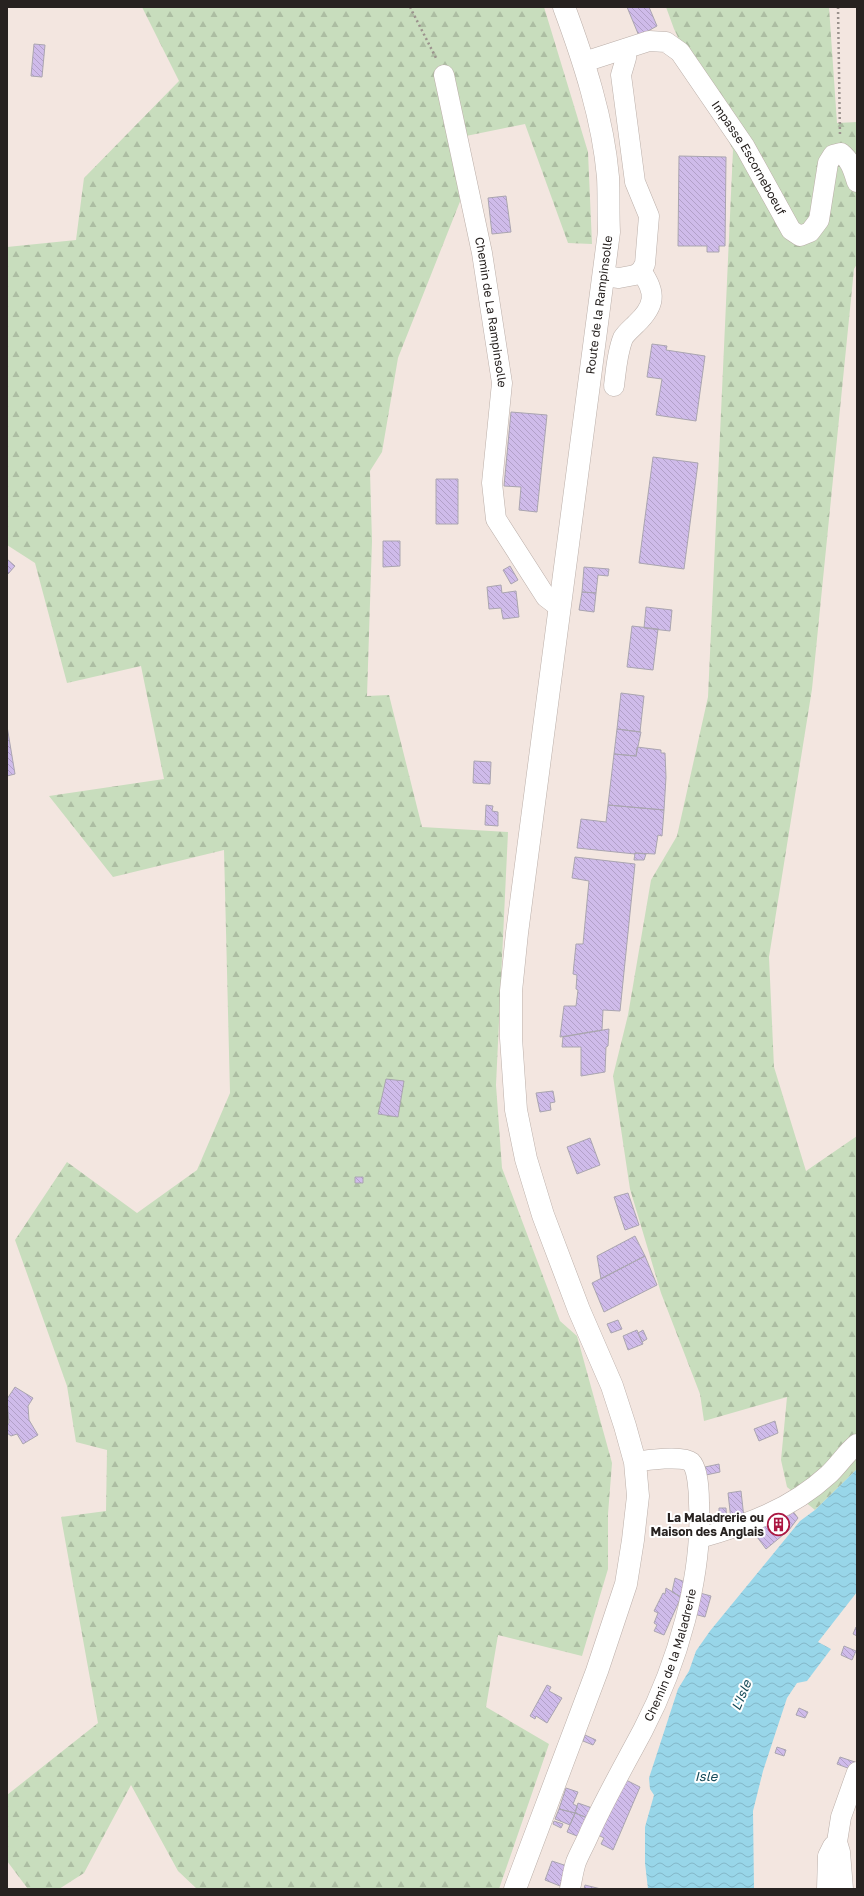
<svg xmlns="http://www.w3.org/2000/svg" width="864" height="1896" font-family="'Golos Text',sans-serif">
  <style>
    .forest { fill: url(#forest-firs) }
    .water { fill: url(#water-waves) }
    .building { fill: url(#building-back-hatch); stroke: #aaa5b0 }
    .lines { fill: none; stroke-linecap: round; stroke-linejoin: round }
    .minor-casing { stroke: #bbafa9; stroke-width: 21 }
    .major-casing { stroke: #bbafa9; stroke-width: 23 }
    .path { stroke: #9b928d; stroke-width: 2.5; stroke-dasharray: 2 3; stroke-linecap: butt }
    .minor { stroke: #fff; stroke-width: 20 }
    .major { stroke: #fff; stroke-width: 22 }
    .labels { text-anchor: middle; stroke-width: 4; stroke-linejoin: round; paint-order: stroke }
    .street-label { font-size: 12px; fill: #272220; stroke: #fff }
    .poi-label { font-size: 12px; font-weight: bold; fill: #272220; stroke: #fff; text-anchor: end }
    .water-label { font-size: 13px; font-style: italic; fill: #164b59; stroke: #fff }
  </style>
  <defs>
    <pattern id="forest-firs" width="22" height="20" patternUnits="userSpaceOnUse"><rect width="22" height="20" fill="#c8ddbd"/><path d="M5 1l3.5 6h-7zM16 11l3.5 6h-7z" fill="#acbda2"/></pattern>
    <pattern id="water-waves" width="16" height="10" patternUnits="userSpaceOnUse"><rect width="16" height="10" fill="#98d6e9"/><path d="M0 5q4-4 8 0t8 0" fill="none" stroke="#83b7c8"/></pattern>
    <pattern id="building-back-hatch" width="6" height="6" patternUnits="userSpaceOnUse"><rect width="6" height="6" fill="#cfbbea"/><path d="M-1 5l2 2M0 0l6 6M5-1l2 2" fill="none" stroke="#b2a0c8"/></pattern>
  </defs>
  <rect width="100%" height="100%" fill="#f3e6e0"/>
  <path class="forest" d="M142,7H544L588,152L592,244L568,243L525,124L461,137V199L398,358L382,452L370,471L372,541L367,696L389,695L422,827L508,832L496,1085L502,1168L560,1321L577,1336L612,1463L608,1514V1569L582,1656L498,1635L486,1707L549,1744L499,1889H197L178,1871L131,1785L84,1873L59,1889H28L7,1861V1795L98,1723L61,1517L106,1511L107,1450L76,1442L67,1386L15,1240L67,1162L137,1213L197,1170L230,1093L224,850L113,877L49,796L164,779L141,666L67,683L35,563L7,545V247L76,240L84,178L179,81Z
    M666,7H829L837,123L857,122V264L854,269L812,689L769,957L774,1067L806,1171L857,1136V1469L815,1510L787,1487L781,1460L787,1397L704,1421L700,1394L661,1293L630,1189L613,1076L628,1015L651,880L677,836L708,697L733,150L674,29Z"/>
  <path class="water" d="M857,1469V1592L818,1642L831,1649L807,1681L797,1683L787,1698L763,1771L753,1811L754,1889H648L645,1863V1827L654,1795L650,1789L649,1778L678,1689L689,1671L696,1651L710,1631L800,1521L815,1510Z"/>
  <path class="building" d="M627,7H649L657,26L639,36Z
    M34,44L45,45L42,77L31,76Z
    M679,156L726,157L725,246H719V252H707V246H678Z
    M506,196L511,232L492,234L488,198Z
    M652,344L667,346L666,350L705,356L696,421L656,415L662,379L647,377Z
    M511,412L547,415L537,512L519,510L521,487L504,486Z
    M653,457L698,463L684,569L639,563Z
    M436,479H458V524H436Z
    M383,541H400V566L383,567Z
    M7,559L15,566L8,574L7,573Z
    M510,566L518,580L511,584L503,570Z
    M584,567L609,569L608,576L598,575L596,593L582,592Z
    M501,585L502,593L516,591L519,617L503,619L501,608L489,609L487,587Z
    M582,592L596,593L594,612L579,610Z
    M646,607L672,610L670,631L644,628Z
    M632,626L658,629L653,670L627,667Z
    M621,693L644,696L640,732L617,729Z
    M7,726L15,774L7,776Z
    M617,729L641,732L636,756L614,754Z
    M637,747L661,750V753H665L666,777L664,810L608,805L614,754L636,756Z
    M474,761L491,762L490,784L473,783Z
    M486,805L493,806L492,811L498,812V826L485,825Z
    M608,805L664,810L662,836L658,835L655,854L635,853V854L577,848L581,819L606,822Z
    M635,853L646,854L644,860H634Z
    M575,857L635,864L620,1011L603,1010L602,1030L560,1037L564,1006H576L578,990L576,989L577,975L573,974L576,944H583L589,881L572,878Z
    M609,1029L608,1046L606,1047L605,1072L581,1076V1047H562L563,1037Z
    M386,1079L404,1081L398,1117L378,1114Z
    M553,1091L555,1102L550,1103L551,1110L540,1112L536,1093Z
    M590,1138L600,1165L577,1174L567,1147Z
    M355,1177H363V1183H355Z
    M628,1193L639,1225L625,1230L614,1197Z
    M635,1236L645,1256L601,1279L597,1256Z
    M645,1256L657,1285L604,1312L592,1283Z
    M618,1320L622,1329L611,1333L607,1324Z
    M637,1330L643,1344L628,1350L623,1336Z
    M643,1330L647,1339L642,1342L638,1333Z
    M15,1387L33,1398L28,1406L29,1420L38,1435L23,1444L17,1434L11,1436L7,1433V1424L9,1423L7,1399Z
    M775,1421L778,1433L759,1441L754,1429Z
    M719,1464L720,1472L706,1475L705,1467Z
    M741,1491L744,1518L731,1520L728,1493Z
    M719,1508H726L727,1525L710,1529L708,1517L719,1516Z
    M792,1510L798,1518L789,1530L766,1549L754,1533L772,1520Z
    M675,1578L690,1584L686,1600L672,1592Z
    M666,1588L681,1597L664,1635L654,1631L657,1625L654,1623L658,1613L654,1611L663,1593L665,1594Z
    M700,1593L711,1596L705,1617L694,1614Z
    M856,1627H857V1636L853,1634Z
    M844,1646L856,1651L852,1660L841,1655Z
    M547,1685L551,1687L549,1691L562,1698L547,1723L536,1716L535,1719L530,1716Z
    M799,1708L808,1712L805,1718L796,1715Z
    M585,1735L596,1740L593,1745L583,1741Z
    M777,1747L786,1750L784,1756L775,1753Z
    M840,1757L855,1762L853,1770L837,1764Z
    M622,1778L640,1787L613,1850L601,1844L604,1838L596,1834Z
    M566,1788L578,1792L573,1804L577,1806L575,1813L559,1809Z
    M578,1803L595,1809L590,1819L575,1813Z
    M559,1809L575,1813L570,1825L555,1819Z
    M575,1813L590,1819L582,1838L567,1832Z
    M554,1821L563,1824L561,1828L553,1824Z
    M552,1861L567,1866L560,1886L545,1880Z
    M585,1885L601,1889H584Z"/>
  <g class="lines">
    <defs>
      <g id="minor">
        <path id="s1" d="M584,62L649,41L666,42L680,52L745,147L791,230L800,236L810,232L819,220L828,163L833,155L841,153C851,161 853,170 857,182"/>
        <path id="s2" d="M444,75L482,253L502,383L492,483L496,519L546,597L559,607"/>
        <path d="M604,276L619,278L635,275L641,271L645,264L649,216L635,182L621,75L626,58V49"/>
        <path d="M614,386C616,370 617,353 623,338C626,333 632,328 636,324C655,306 657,293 641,271"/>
        <path d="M700,1538C746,1525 791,1509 828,1475C838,1466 846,1453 857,1444"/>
        <path id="s3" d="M570,1889C572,1880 573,1871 576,1862C580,1852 586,1842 590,1832C606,1797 625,1764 643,1730C677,1665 703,1577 699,1503C699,1494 698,1469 691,1462C683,1455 646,1460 635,1462"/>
        <path d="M827,1889L828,1856L833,1846"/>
        <path d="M843,1889L840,1852L837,1842L841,1817L857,1772"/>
      </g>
      <g id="major">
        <path id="s4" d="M515,1889L597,1671L626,1584L633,1540L638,1496L635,1462L625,1426L612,1386L579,1310L543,1215L526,1159L516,1110L511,1038V991L517,933L609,232C608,214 609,195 608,177C603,119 584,61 564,7"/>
      </g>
    </defs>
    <use href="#minor" class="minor-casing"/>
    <use href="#major" class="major-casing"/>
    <path class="path" d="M410,7L437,60
      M838,7L840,137"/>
    <use href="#minor" class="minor"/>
    <use href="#major" class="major"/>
  </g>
  <defs>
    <symbol id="building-ring" viewBox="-11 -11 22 22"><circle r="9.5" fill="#fff" stroke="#ab1742" stroke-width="1.5"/><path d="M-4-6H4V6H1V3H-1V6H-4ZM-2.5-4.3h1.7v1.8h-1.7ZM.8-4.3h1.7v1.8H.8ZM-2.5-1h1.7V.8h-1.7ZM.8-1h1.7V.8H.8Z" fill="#ab1742"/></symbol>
  </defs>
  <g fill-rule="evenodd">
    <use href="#building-ring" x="766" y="1512" width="25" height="25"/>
  </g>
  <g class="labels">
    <g class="street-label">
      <text dy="4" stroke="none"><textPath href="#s1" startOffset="229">Impasse Escorneboeuf</textPath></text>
      <text dy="4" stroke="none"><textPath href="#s4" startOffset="1631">Route de la Rampinsolle</textPath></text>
      <text dy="4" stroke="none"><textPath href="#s2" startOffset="242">Chemin de La Rampinsolle</textPath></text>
      <text dy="4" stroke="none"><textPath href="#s3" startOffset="256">Chemin de la Maladrerie</textPath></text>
    </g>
    <g class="poi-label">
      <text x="764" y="1522">La Maladrerie ou<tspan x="764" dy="14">Maison des Anglais</tspan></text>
    </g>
    <g class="water-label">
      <text transform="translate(741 1695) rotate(-67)" y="5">L'Isle</text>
      <text x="706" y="1781">Isle</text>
    </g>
  </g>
  <rect width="864" height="1896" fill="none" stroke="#272220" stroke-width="16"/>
</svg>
